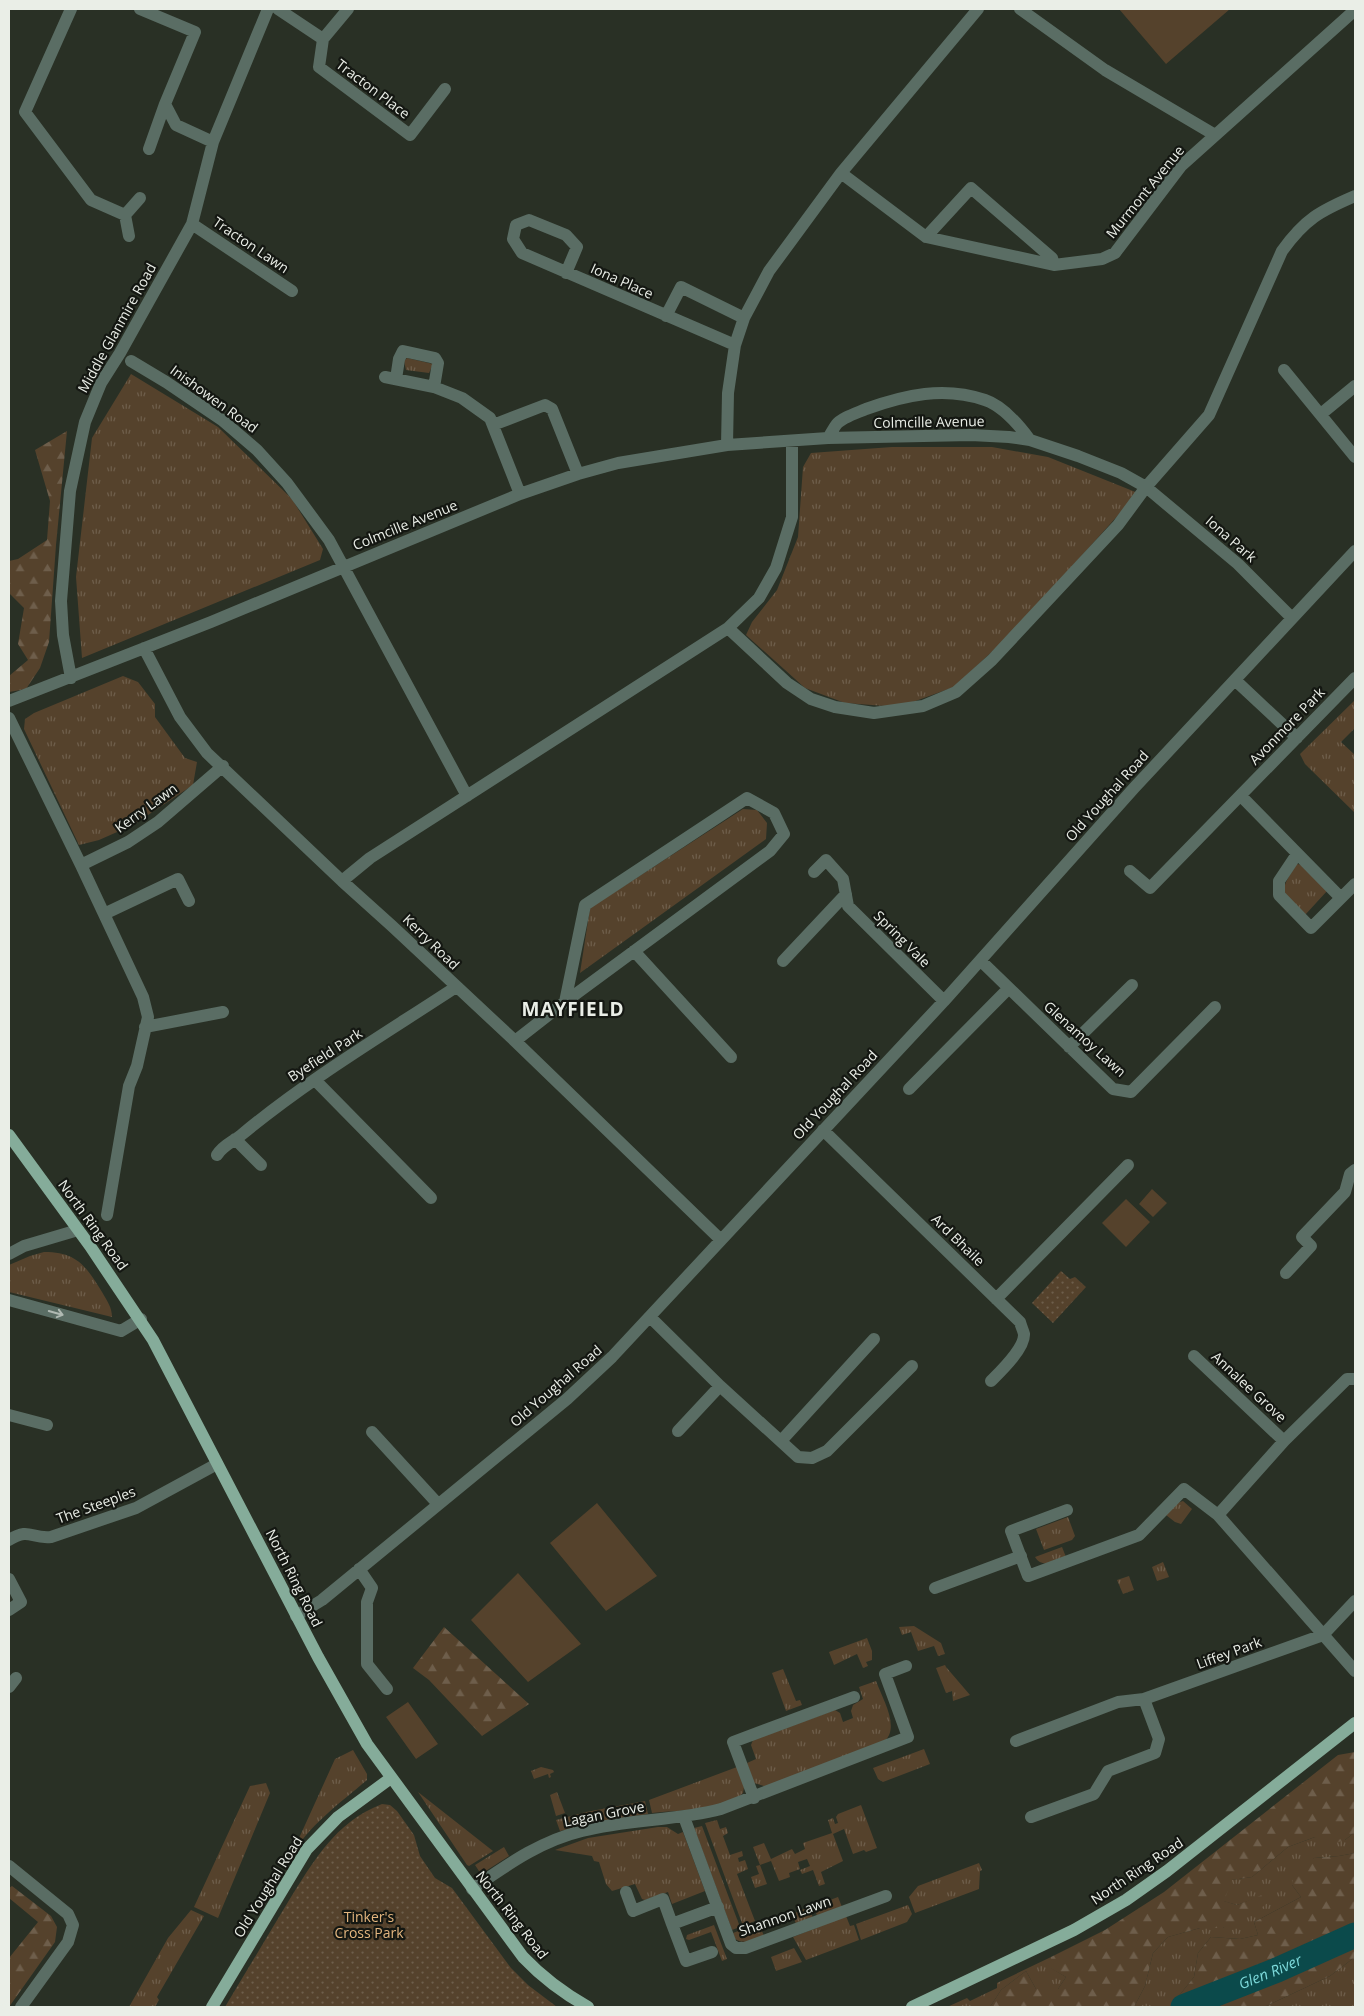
<svg xmlns="http://www.w3.org/2000/svg" width="1364" height="2016" font-family="'Open Sans',sans-serif">
  <style>
    .grass { fill: url(#grass-tufts) }
    .forest { fill: url(#forest-firs) }
    .park { fill: url(#park-dots) }
    .pitch { fill: #55422c }
    .lines { fill: none; stroke-linecap: round; stroke-linejoin: round }
    .river { stroke: #0b4a4b; stroke-width: 25 }
    .minor { stroke: #5a6d64; stroke-width: 12 }
    .major { stroke: #85ac9a; stroke-width: 12 }
    .oneway { stroke: #b0bab3 }
    .labels { text-anchor: middle; stroke-width: 4.5; stroke-linejoin: round; paint-order: stroke }
    .street-label { font-size: 14px; fill: #eaeee7; stroke: #141712 }
    .park-label { font-size: 14px; fill: #e4b67f; stroke: #141712 }
    .water-label { font-size: 15px; font-style: italic; fill: #7cd9da; stroke: #141712 }
    .district-label { font-size: 19px; font-weight: bold; letter-spacing: 1px; fill: #eaeee7; stroke: #141712 }
  </style>
  <defs>
    <pattern id="grass-tufts" width="24" height="20" patternUnits="userSpaceOnUse" patternTransform="scale(1.25)"><rect width="24" height="20" fill="#55422c"/><path d="M3 7l-1-3M5 7V3M7 7l1-3M15 17l-1-3M17 17v-4M19 17l1-3" fill="none" stroke="#6e5e4b"/></pattern>
    <pattern id="forest-firs" width="22" height="20" patternUnits="userSpaceOnUse" patternTransform="scale(1.25)"><rect width="22" height="20" fill="#55422c"/><path d="M5 1l3.5 6h-7zM16 11l3.5 6h-7z" fill="#6e5e4b"/></pattern>
    <pattern id="park-dots" width="8" height="8" patternUnits="userSpaceOnUse" patternTransform="scale(1.25)"><rect width="8" height="8" fill="#55422c"/><path d="M2 2h.1M6 6h.1" fill="none" stroke="#6e5e4b" stroke-width="1.8" stroke-linecap="round"/></pattern>
  </defs>
  <rect width="100%" height="100%" fill="#293025"/>
  <path class="grass" d="M407,358L433,364L429,373L406,370L404,361Z
    M131,374L218,427L292,499L323,549L320,560L82,658L76,577L92,438Z
    M892,447H992L1048,457L1138,493L1013,632L954,687L899,707L845,703L805,688L746,635L752,622L777,590L798,537L803,467L811,453Z
    M123,676L138,682L155,704V717L185,758L197,762L193,785L133,825L99,840L79,845L24,729L25,719L34,713Z
    M1355,700V728L1341,742L1355,755V813L1305,764L1300,754Z
    M743,809L757,810L767,823L766,839L580,973L590,908Z
    M1297,864L1302,865L1327,891L1305,915C1282,892 1277,893 1297,864Z
    M44,1252C77,1252 86,1266 102,1292C107,1301 112,1307 112,1317L9,1292V1265L30,1256Z
    M1183,1501L1192,1509L1181,1524L1175,1522L1166,1515L1177,1503Z
    M1068,1517L1075,1536L1072,1540L1044,1550L1036,1529Z
    M1062,1547L1066,1557C1056,1561 1042,1569 1035,1557Z
    M1163,1562L1169,1577L1157,1581L1152,1567Z
    M1129,1576L1134,1590L1123,1594L1117,1580Z
    M914,1626L941,1643L945,1654L938,1656L934,1646L918,1651L911,1632L902,1635L899,1627Z
    M867,1638L872,1651V1660L866,1662L868,1666L863,1668L857,1654L834,1665L829,1652Z
    M945,1665L946,1667L970,1695L953,1701L952,1691L946,1693L936,1668Z
    M783,1669L796,1701L800,1700L802,1705L786,1711L772,1673Z
    M876,1681C882,1698 900,1726 885,1741L767,1787L754,1783L747,1763L756,1759L751,1745L753,1740L835,1710L840,1713L843,1722L853,1718L851,1711L853,1705L863,1699L859,1687Z
    M924,1749L930,1764L883,1782L878,1779L873,1768Z
    M353,1750L367,1774V1780C340,1803 308,1826 290,1858L335,1759Z
    M541,1767L553,1770L554,1772L550,1774L551,1777L549,1778L548,1774L534,1779L531,1771Z
    M737,1767L744,1787L743,1793C724,1811 677,1810 652,1813L649,1800Z
    M266,1783L270,1793L218,1918L194,1907L250,1786Z
    M418,1792L493,1851L469,1866L467,1865Z
    M557,1792L565,1813L556,1816L550,1795Z
    M645,1801L648,1814L620,1818L560,1831L556,1820L586,1812Z
    M861,1805L877,1848L866,1852L864,1850L853,1854L844,1829L833,1834L843,1861L821,1872L825,1884L819,1886L813,1870L802,1874L800,1870L810,1866L807,1859L798,1862L800,1869L789,1873L790,1877L779,1881L771,1861L760,1865L767,1884L755,1888L751,1877L759,1874L756,1866L760,1865L753,1847L764,1843L771,1859L792,1849L795,1854L805,1849L803,1843L832,1833L828,1820L833,1818L835,1824L838,1823L836,1817L838,1814Z
    M717,1820L720,1829L726,1827L728,1833L723,1836L730,1855L742,1851L743,1856L738,1858L739,1862L745,1860L748,1869L737,1874L755,1921L743,1926L705,1823Z
    M702,1826L740,1927L732,1930L694,1828Z
    M658,1827H667L678,1834L683,1832L705,1891L672,1904L668,1892L645,1900L642,1899L635,1884L612,1891L606,1884L599,1862L594,1861L592,1856L555,1850L588,1838Z
    M1355,1832V1853L1339,1856L1314,1858L1292,1885L1301,1897L1254,1922L1258,1935L1240,1939L1211,1937L1198,1953L1194,1977L1170,2007H1134L1145,1986L1153,1953L1168,1937L1200,1928H1223L1262,1896L1237,1905L1223,1901L1231,1880L1252,1877L1288,1847L1315,1837L1345,1840Z
    M504,1847L509,1856L481,1874L475,1865Z
    M979,1863L982,1870L980,1871L979,1889L915,1913L909,1897L918,1886Z
    M838,1897L842,1907L817,1916L814,1906Z
    M908,1905L912,1914L907,1922L861,1940L856,1924Z
    M809,1907L813,1918L796,1924L792,1914Z
    M191,1910L204,1916L157,1997L159,2000L155,2007H129L168,1938Z
    M846,1916L850,1926L854,1925L859,1940L806,1960L793,1937Z
    M757,1924L760,1926L764,1936C754,1940 745,1945 735,1939L733,1933Z
    M714,1925L727,1959L722,1961L711,1932L689,1940L686,1939L687,1935Z
    M794,1948L802,1962L776,1971L771,1957Z
    M1051,1957V1968L1066,1977L1058,1989H1036L1026,1971L1001,1990L990,2007H947L967,1998L970,2001L997,1988V1983Z
    M1355,1957V2007H1264L1330,1976Z"/>
  <path class="forest" d="M67,431L56,545L49,642L40,668L26,689L9,692V676L28,660L18,644L24,608L9,593V561L18,559L47,540L50,501L35,450Z
    M444,1627L529,1704L482,1736L429,1680L413,1668Z
    M1355,1752V1832L1345,1840L1328,1845L1315,1837L1288,1847L1252,1877L1232,1880L1224,1901L1237,1905L1262,1895L1270,1901L1257,1911L1223,1928H1200L1168,1937L1153,1953L1145,1986L1134,2007H990L1001,1990L1026,1971L1036,1989H1058L1066,1977L1050,1968L1051,1957L1105,1930L1164,1892L1338,1755Z
    M1355,1853V1957L1330,1976L1264,2007H1170L1194,1977L1198,1953L1211,1937L1240,1939L1258,1935L1254,1922L1301,1897L1292,1885L1293,1873L1314,1858L1339,1856Z
    M12,1886L51,1916L57,1927L55,1942L9,2007V1958L38,1922L9,1898V1888Z"/>
  <path class="park" d="M1061,1271L1070,1279L1075,1277L1086,1287L1053,1323L1032,1303Z
    M382,1804L390,1805L397,1811L414,1835L420,1856L435,1878L452,1888L511,1968L528,1985L557,2007H225C246,1972 267,1937 288,1902C313,1862 335,1822 382,1804Z"/>
  <path class="pitch" d="M1119,9H1230L1166,64Z
    M1152,1189L1167,1203L1153,1217L1139,1204Z
    M1126,1199L1150,1222L1126,1247L1102,1223Z
    M597,1503L657,1576L606,1611L550,1543Z
    M518,1573L581,1644L528,1682L471,1620Z
    M408,1702L438,1744L416,1759L386,1717Z"/>
  <g class="lines">
    <path class="river" id="s1" d="M1183,2007L1277,1970L1355,1935"/>
    <path class="minor" d="M71,9L25,112L91,200L125,215L140,198
      M140,9L195,32L165,104L176,125L213,142
      M278,9L323,39
      M348,9L323,39L319,67L410,135L445,89
      M1020,9L1105,70L1215,135
      M149,149L165,104
      M841,173L926,237L1054,265L1102,259L1115,253L1181,166L1355,10
      M125,215L129,236
      M192,224L292,291
      M926,237L971,188L1052,258L1054,265
      M566,273L577,247L566,235L529,220L516,225L513,239L522,253L735,345
      M666,316L681,287L744,318
      M131,361L166,382L222,420L257,450L287,483L329,540L467,796
      M1284,370L1355,457
      M385,377L434,387L462,398L490,418L520,494
      M396,379L399,359L403,351L435,358L438,363L434,387
      M1321,414L1355,386
      M493,425L545,405L552,409L578,474
      M828,438C831,434 833,429 836,425C841,418 857,413 866,409C905,395 944,386 985,400C1003,406 1019,425 1030,440
      M727,445L728,393L735,345L744,318L769,271L841,173L978,9
      M728,628L787,683L811,699L835,707L874,713L923,706L956,692L992,660L1118,525L1146,487L1209,415L1282,251C1305,219 1320,211 1355,196
      M144,648L180,717L207,753L342,881L392,926L515,1041L721,1240
      M71,678L63,635L61,601L70,491L85,422L101,383L120,353L192,224L213,142L268,9
      M1235,680L1297,738
      M9,701L211,622L520,494L578,474L618,463L727,445L828,438L971,435L1009,437L1030,440L1078,456L1121,473L1146,487L1238,564L1292,618
      M9,718L81,865L143,997L148,1017L137,1066L129,1086L107,1215
      M1241,796L1341,898
      M1297,854L1279,881V895L1311,928L1355,884
      M81,865L128,842L158,822L223,766
      M1130,871L1150,888L1355,678
      M814,872L826,860L843,879L848,906L944,1001
      M342,881L370,858L728,628L759,598L776,568L792,517V442
      M104,914L178,879L189,901
      M634,951L731,1057
      M783,961L846,894
      M981,961L1113,1089L1131,1092L1215,1007
      M145,1027L223,1012
      M515,1041L565,1002L770,851L784,834L774,813L747,798L585,905L565,1002
      M1069,1047L1132,985
      M315,1080L431,1198
      M909,1089L1008,989
      M823,1130L1020,1322C1021,1326 1023,1330 1024,1334C1025,1348 1001,1371 991,1381
      M235,1139L261,1165
      M217,1155C222,1146 232,1142 240,1136C307,1080 383,1035 456,987
      M9,1254L24,1246L78,1230
      M1286,1273L1311,1246L1302,1237L1345,1192L1350,1174L1355,1170
      M996,1299L1128,1165
      M9,1300L121,1331L141,1319
      M650,1317L720,1386L798,1457L812,1458L827,1451L912,1366
      M1194,1356L1284,1441L1218,1515
      M9,1415L47,1425
      M678,1431L720,1386
      M372,1432L438,1504
      M781,1441L874,1339
      M1284,1441L1347,1379H1355
      M1067,1510L1011,1531L1028,1576L1139,1535L1184,1489L1218,1515L1355,1671
      M9,1540C30,1527 30,1539 51,1537L136,1508L217,1464
      M359,1569L372,1588L367,1602V1664L387,1689
      M9,1579L21,1602L9,1610
      M935,1588L1021,1556
      M296,1616L322,1600L567,1399L612,1357L944,1001L1134,788L1355,551
      M9,1687L16,1678
      M1016,1741L1118,1702L1144,1699
      M754,1798L733,1742L854,1697
      M684,1817L731,1944L736,1948H745L886,1896
      M1031,1817L1094,1794L1108,1771L1155,1753L1159,1739L1144,1699L1323,1635L1355,1601
      M9,1866L68,1914L73,1925L68,1942L21,2007
      M472,1889C507,1865 540,1841 582,1831C628,1819 676,1821 721,1809L908,1737L885,1674L906,1666
      M626,1892L633,1911L663,1899L672,1924
      M712,1952L686,1961L672,1924L718,1907"/>
    <path class="major" d="M9,1135L90,1246L153,1340L318,1657L367,1744L523,1957C542,1977 563,1993 588,2007
      M212,2007L307,1849L338,1817L391,1778
      M912,2007L1074,1930L1126,1900L1167,1871L1355,1723"/>
  </g>
  <defs><path id="oneway-shaft" d="M-6 0H5M1.5-3L5.5 0L1.5 3" fill="none" stroke-width="1.6" stroke-linecap="round" stroke-linejoin="round" transform="scale(1.25)"/></defs>
  <use class="oneway" href="#oneway-shaft" transform="translate(56 1313) rotate(16)"/>
  <g class="labels">
    <g class="street-label">
      <text transform="translate(373 89) rotate(37)" y="5">Tracton Place</text>
      <text transform="translate(1145 192) rotate(-51)" y="5">Murmont Avenue</text>
      <text transform="translate(251 245) rotate(34)" y="5">Tracton Lawn</text>
      <text transform="translate(622 281) rotate(24)" y="5">Iona Place</text>
      <text transform="translate(117 328) rotate(-61)" y="5">Middle Glanmire Road</text>
      <text transform="translate(214 399) rotate(36)" y="5">Inishowen Road</text>
      <text transform="translate(929 422) rotate(-1)" y="5">Colmcille Avenue</text>
      <text transform="translate(405 525) rotate(-22)" y="5">Colmcille Avenue</text>
      <text transform="translate(1231 539) rotate(41)" y="5">Iona Park</text>
      <text transform="translate(1287 726) rotate(-46)" y="5">Avonmore Park</text>
      <text transform="translate(1107 796) rotate(-48)" y="5">Old Youghal Road</text>
      <text transform="translate(146 808) rotate(-36)" y="5">Kerry Lawn</text>
      <text transform="translate(902 939) rotate(45)" y="5">Spring Vale</text>
      <text transform="translate(431 942) rotate(44)" y="5">Kerry Road</text>
      <text transform="translate(1085 1039) rotate(42)" y="5">Glenamoy Lawn</text>
      <text transform="translate(325 1055) rotate(-33)" y="5">Byefield Park</text>
      <text transform="translate(835 1095) rotate(-47)" y="5">Old Youghal Road</text>
      <text transform="translate(93 1225) rotate(54)" y="5">North Ring Road</text>
      <text transform="translate(958 1240) rotate(44)" y="5">Ard Bhaile</text>
      <text transform="translate(556 1386) rotate(-41)" y="5">Old Youghal Road</text>
      <text transform="translate(1249 1387) rotate(43)" y="5">Annalee Grove</text>
      <text transform="translate(96 1505) rotate(-20)" y="5">The Steeples</text>
      <text transform="translate(294 1578) rotate(63)" y="5">North Ring Road</text>
      <text transform="translate(1229 1653) rotate(-20)" y="5">Liffey Park</text>
      <text transform="translate(604 1814) rotate(-11)" y="5">Lagan Grove</text>
      <text transform="translate(1137 1871) rotate(-34)" y="5">North Ring Road</text>
      <text transform="translate(268 1887) rotate(-58)" y="5">Old Youghal Road</text>
      <text transform="translate(512 1915) rotate(52)" y="5">North Ring Road</text>
      <text transform="translate(785 1916) rotate(-19)" y="5">Shannon Lawn</text>
    </g>
    <g class="park-label">
      <text x="369" y="1922">Tinker's<tspan x="369" dy="16">Cross Park</tspan></text>
    </g>
    <g class="water-label">
      <text dy="5" stroke="none"><textPath href="#s1" startOffset="94">Glen River</textPath></text>
    </g>
    <g class="district-label">
      <text x="573" y="1016">MAYFIELD</text>
    </g>
  </g>
  <rect width="1364" height="2016" fill="none" stroke="#eaeee7" stroke-width="20"/>
</svg>
